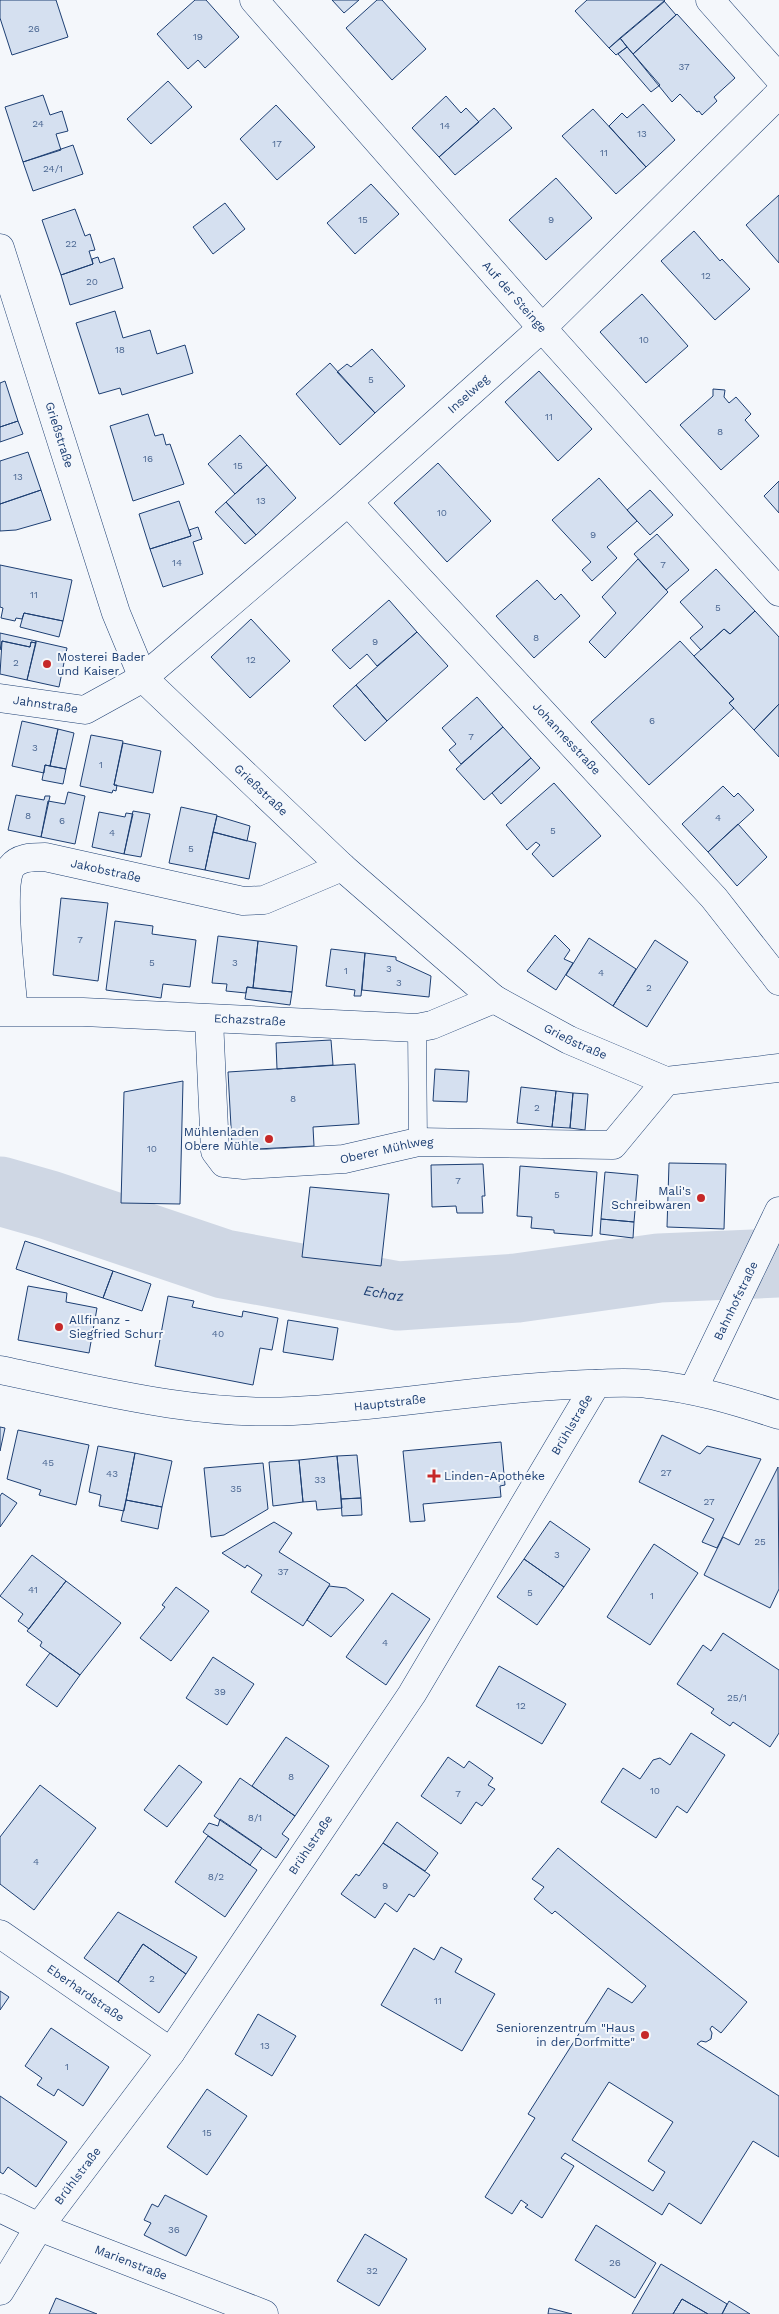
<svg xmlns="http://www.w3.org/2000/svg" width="779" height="2314" font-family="'Work Sans',sans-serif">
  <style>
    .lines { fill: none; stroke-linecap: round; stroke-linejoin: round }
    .river { stroke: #cfd7e4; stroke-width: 69 }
    .building { fill: #d5e0f0; stroke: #1d3f73; fill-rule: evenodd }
    .lane-casing { stroke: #1d3f73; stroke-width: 19 }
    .street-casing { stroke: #1d3f73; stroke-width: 29 }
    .secondary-casing { stroke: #1d3f73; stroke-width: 29 }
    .lane { stroke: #f4f7fb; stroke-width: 18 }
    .street { stroke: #f4f7fb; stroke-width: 28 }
    .secondary { stroke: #f4f7fb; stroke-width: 28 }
    .poi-dot { fill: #c62828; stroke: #f4f7fb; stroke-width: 2 }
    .labels { text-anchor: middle; stroke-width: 4; stroke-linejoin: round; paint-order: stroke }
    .number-label { font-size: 10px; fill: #4b6792 }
    .street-label { font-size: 12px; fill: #1d3f73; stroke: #f4f7fb }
    .poi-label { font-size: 12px; fill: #1d3f73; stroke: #f4f7fb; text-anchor: start }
    .water-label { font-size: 14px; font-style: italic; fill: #1d3f73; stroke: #f4f7fb }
  </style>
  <rect width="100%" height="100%" fill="#f4f7fb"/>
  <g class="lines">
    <path class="river" id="s1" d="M0,1191L49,1205L224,1264L398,1296L517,1288L659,1268L779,1263"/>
  </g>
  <path class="building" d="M0,0H56L68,37L12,55L0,18Z
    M195,0H206L239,37L205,68L198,60L188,69L157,34Z
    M332,0H359L344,13Z
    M377,0H382L426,49L392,80L346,28Z
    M587,0H664L665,1L609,48L575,11Z
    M664,1L676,15L633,54L620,38Z
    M677,14L735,78L714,97L717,101L702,115L699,111L697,112L680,94L672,102L633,54Z
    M620,38L627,47L616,55L609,48Z
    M627,47L660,85L651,92L618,54Z
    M168,81L192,107L151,144L127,119Z
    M43,95L50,115L62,111L68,131L56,134L61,150L23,162L5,107Z
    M446,96L461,113L466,108L479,122L439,157L412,128Z
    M643,104L675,140L646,167L609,126L622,113L627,118Z
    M276,105L315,147L277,180L240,139Z
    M494,108L512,128L455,175L439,157Z
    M593,109L646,167L616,194L562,136Z
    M73,145L83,174L33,191L23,162Z
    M556,178L592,218L546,260L509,220Z
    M371,184L399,214L355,254L327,223Z
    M779,195V263L746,225Z
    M225,203L245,229L213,254L193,227Z
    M75,209L85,236L90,234L95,250L89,251L93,264L61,275L42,220Z
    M694,231L720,261L722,259L750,289L715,320L661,261Z
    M98,257L100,263L114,258L123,288L70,305L61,275L93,264L92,259Z
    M642,294L688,346L646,383L600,332Z
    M115,311L123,338L150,330L157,354L185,345L193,373L122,395L120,388L99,394L76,323Z
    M372,349L405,386L375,413L337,372L347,364L351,367Z
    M330,363L375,413L340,445L296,394Z
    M539,371L592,429L558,461L505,402Z
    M5,381L18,421L0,427V383Z
    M713,389L725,390L724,397L729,403L736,397L751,414L745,420L759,436L721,470L680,425L713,396Z
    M148,414L155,436L163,434L166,445L170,444L184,484L133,501L110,426Z
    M18,421L23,434L0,442V427Z
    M240,435L267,465L235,494L208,464Z
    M28,452L41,490L0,504V461Z
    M438,463L491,521L447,562L394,503Z
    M267,465L296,498L256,535L226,502Z
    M599,478L637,521L607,547L617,558L592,581L582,570L591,562L552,520Z
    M779,481V513L764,496Z
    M41,490L51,520L16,530L0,531V504Z
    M650,490L673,515L650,535L627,510Z
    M179,501L191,536L150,549L139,514Z
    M226,502L256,535L245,544L215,512Z
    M198,527L202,539L193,542L203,574L163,587L150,549L191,536L189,530Z
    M657,534L689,570L666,590L634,554Z
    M638,559L668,592L605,658L589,642L616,613L602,597Z
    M0,565L72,580L63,621L24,613L22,619L16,618L15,621L1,618L3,608L0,607Z
    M716,569L755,611L730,634L724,629L701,650L690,638L703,627L680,602Z
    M537,580L555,600L561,594L580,616L534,658L496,616Z
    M389,600L417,632L377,666L367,654L350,669L332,650Z
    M755,611L779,637V704L754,730L729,703L734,699L694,656L724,629L730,634Z
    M24,613L63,621L59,637L20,627Z
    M251,619L290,661L250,698L211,657Z
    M417,632L448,666L387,721L356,685Z
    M0,633L36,641V643L31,642L30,647L2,641L0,650Z
    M2,641L30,647L31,642L36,643L27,680L0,674Z
    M36,641L67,648L59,687L27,680Z
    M680,641L734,699L729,703L734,708L649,785L591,722Z
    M356,685L387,721L365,741L333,706Z
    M477,697L503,727L461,764L449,750L456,744L442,728Z
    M779,704V757L754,730Z
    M22,721L58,729L50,766L45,765L44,773L12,766Z
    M503,727L531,758L484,800L456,769Z
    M58,729L74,733L66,769L50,766Z
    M91,735L123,741L114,785H117L116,791L113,790L112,793L80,786Z
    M123,743L161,751L153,793L114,785Z
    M531,758L540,768L501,804L492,793Z
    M45,765L66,769L63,784L42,780Z
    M554,783L601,836L553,877L532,854L540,845L536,842L527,850L506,825Z
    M723,786L734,797L738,793L754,810L708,852L682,824Z
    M68,792L85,796L75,844L41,837L48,801L65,804Z
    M16,795L44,800L45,796H50L41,837L8,830Z
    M181,807L217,815L205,870L169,863Z
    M133,811L150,814L141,857L124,854Z
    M99,812L125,817L126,813L133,814L124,854L92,847Z
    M217,816L250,826L247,841L213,832Z
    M738,824L767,857L737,886L708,852Z
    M213,832L256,843L249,879L205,870Z
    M61,898L108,903L98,981L53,975Z
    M115,921L153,926L152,934L196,940L190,987L163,984L161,998L106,990Z
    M555,935L570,950L564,959L573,963L556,990L527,971Z
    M218,936L258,941L253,988L247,987L246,993L226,991L227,984L212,983Z
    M589,938L636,969L613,1006L566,975Z
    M655,940L688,962L647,1027L613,1006Z
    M258,941L297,946L292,992L253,988Z
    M331,949L365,953L361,996H354L355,990L326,986Z
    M365,953L396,957V960L431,976L429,997L362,990Z
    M247,987L292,992L290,1005L245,999Z
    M331,1040L333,1065L277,1069L276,1043Z
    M355,1064L359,1124L313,1127L314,1146L238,1150L232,1145L228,1072Z
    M435,1069L469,1071L467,1102L433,1101Z
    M183,1081L180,1204L121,1203L124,1092Z
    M521,1087L556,1091L552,1127L517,1123Z
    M556,1091L573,1093L570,1128L552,1127Z
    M573,1093L588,1094L585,1130L570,1128Z
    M669,1163L726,1164L724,1229L667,1227Z
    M483,1164L485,1196H482L483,1213H457L456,1206L432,1207L431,1165Z
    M520,1166L597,1172L592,1236L554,1233V1230L531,1228L532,1217L517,1216Z
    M605,1172L638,1175L634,1222L601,1219Z
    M310,1187L389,1194L381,1266L302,1257Z
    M601,1219L634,1222L633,1238L600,1234Z
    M25,1241L113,1271L103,1298L16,1269Z
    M113,1271L151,1284L142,1311L103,1298Z
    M28,1286L67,1293L66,1302L97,1308L89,1353L18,1340Z
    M168,1296L194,1301L192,1307L242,1317L243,1311L278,1318L272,1350L260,1348L253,1385L155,1366Z
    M288,1320L338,1328L333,1360L283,1352Z
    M0,1427L5,1428L0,1451Z
    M18,1430L89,1445L76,1505L39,1495L41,1490L7,1479Z
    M662,1435L700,1454L707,1446L761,1459L717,1548L702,1542L714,1519L639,1482Z
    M501,1442L505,1485L500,1486L501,1497L423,1504L425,1521L410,1522L403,1451Z
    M98,1446L135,1453L124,1511L99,1506L101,1495L89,1492Z
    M135,1453L172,1461L162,1507L126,1500Z
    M357,1455L361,1498L341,1499L337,1456Z
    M337,1456L342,1508L317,1510L316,1501L303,1502L299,1460Z
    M299,1460L303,1502L273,1506L269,1462Z
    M263,1463L268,1509L224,1535L211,1537L204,1468Z
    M778,1467L779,1589L770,1608L704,1575L723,1537L739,1545Z
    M2,1493L17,1503L0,1527V1496Z
    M361,1498L362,1515L342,1516L341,1499Z
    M126,1500L162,1507L158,1529L121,1521Z
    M550,1521L590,1549L564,1587L524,1559Z
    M274,1522L292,1533L279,1552L330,1584L303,1626L251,1592L262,1575L247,1565L245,1568L222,1553Z
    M654,1544L698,1573L650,1645L607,1617Z
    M32,1555L66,1581L29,1629L18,1621L23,1614L0,1596Z
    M524,1559L564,1587L537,1625L497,1597Z
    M66,1581L121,1623L80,1675L40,1646L42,1642L27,1631Z
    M329,1586L346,1588L364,1600L331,1637L307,1620Z
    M176,1587L209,1611L171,1661L140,1638L165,1607L162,1605Z
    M392,1593L430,1619L386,1685L346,1657Z
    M723,1633L779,1670V1733L770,1747L733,1722L730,1726L711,1713L714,1709L677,1684L703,1645L711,1651Z
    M50,1653L80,1675L57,1707L26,1685Z
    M213,1657L254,1684L227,1725L186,1698Z
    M499,1666L566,1704L542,1744L476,1706Z
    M691,1733L725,1755L687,1813L677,1806L656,1838L601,1802L623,1768L640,1779L653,1760L660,1758L670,1765Z
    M286,1737L329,1766L295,1816L252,1786Z
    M448,1757L464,1768L469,1761L493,1778L488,1785L495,1789L482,1806L476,1802L461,1824L421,1796Z
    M179,1765L202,1782L167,1827L144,1810Z
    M240,1778L295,1816L282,1834L289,1839L276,1858L214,1816Z
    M40,1785L96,1828L34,1910L0,1884V1837Z
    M220,1819L262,1848L250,1865L203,1832L209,1823L218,1826Z
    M397,1822L438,1853L425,1871L383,1843Z
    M208,1836L257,1870L225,1917L175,1882Z
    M383,1843L430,1875L414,1897L409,1894L397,1912L385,1903L375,1918L341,1894L356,1874L359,1876Z
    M558,1848L747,2002L721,2033L712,2026L710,2029L712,2033L711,2039L706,2042L701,2041L697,2044L779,2096V2157L753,2141L701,2224L669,2203L662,2215L565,2153L561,2158L574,2166L542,2218L525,2207L528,2205L521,2200L512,2214L485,2197L535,2118L528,2114L608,1988L632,2003L646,1986L555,1911L552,1914L534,1899L544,1887L532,1879ZM609,2082L673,2122L648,2161L665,2172L653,2191L572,2140Z
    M118,1912L197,1957L186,1974L143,1944L118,1982L84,1958Z
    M143,1944L186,1974L159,2013L118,1982Z
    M441,1947L462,1959L455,1972L495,1994L462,2051L381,2005L414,1948L434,1960Z
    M0,1991L9,1997L0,2010Z
    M258,2014L296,2036L272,2076L235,2054Z
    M51,2028L109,2067L83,2106L58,2089L54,2096L37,2085L42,2078L25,2066Z
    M207,2089L247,2116L207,2175L167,2147Z
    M0,2096L67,2142L36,2187L8,2167L3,2174L0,2172Z
    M165,2195L207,2216L186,2256L144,2235L151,2223L144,2220L152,2204L158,2207Z
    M596,2225L656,2263L635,2298L575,2260Z
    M365,2234L407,2259L379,2306L337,2281Z
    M661,2264L727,2304L722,2314H708L682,2299L673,2314H632Z
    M56,2298L97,2314H49Z
    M682,2299L708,2314H673Z
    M729,2301L750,2314H722Z
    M549,2308L572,2314H548Z"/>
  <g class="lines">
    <defs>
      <path id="lane" d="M417,1028L418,1142"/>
      <g id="street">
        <path id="s2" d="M254,0L542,328L779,592"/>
        <path d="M710,0L779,78"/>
        <path id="s3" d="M0,248L116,613L143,678L342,867L494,999L569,1040L666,1081L779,1068"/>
        <path id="s4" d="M348,502L714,898L779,981"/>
        <path id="s5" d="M0,698L85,710L143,678L348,502L542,328L779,94"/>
        <path id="s6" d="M14,1011C11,981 0,892 10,869C17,857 32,857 45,857L243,901L264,900L342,867"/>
        <path id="s7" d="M0,1012H83L417,1028L432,1025L494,999"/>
        <path id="s8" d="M209,1019L215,1151L224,1163L244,1165L344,1159L418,1142L613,1145L666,1081"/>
        <path id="s9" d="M693,1390L779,1211"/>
        <path id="s10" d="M0,1934L171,2052"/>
        <path id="s11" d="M0,2208L39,2227L264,2314"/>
        <path id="s12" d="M0,2291L39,2227L171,2052L412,1694L596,1384"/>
      </g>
      <g id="secondary">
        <path id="s13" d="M0,1370C97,1390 194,1416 293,1411C386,1407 477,1389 569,1385C595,1384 623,1381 648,1384C693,1388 736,1401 779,1415"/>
      </g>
    </defs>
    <use href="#lane" class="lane-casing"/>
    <use href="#street" class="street-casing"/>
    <use href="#secondary" class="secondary-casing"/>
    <use href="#lane" class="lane"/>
    <use href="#street" class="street"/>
    <use href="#secondary" class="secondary"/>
  </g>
  <g class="poi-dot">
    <circle cx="47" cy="664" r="5"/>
    <circle cx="269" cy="1139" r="5"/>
    <circle cx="701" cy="1198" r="5"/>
    <circle cx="59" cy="1327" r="5"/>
    <path d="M431.5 1468.5h5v5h5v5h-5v5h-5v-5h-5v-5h5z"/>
    <circle cx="645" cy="2035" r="5"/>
  </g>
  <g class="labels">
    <g class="number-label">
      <text x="34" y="32">26</text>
      <text x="198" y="40">19</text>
      <text x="684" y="70">37</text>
      <text x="38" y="127">24</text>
      <text x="445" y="129">14</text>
      <text x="642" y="137">13</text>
      <text x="277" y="147">17</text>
      <text x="604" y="156">11</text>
      <text x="53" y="172">24/1</text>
      <text x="363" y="223">15</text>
      <text x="551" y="223">9</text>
      <text x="71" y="247">22</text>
      <text x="706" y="279">12</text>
      <text x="92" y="285">20</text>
      <text x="644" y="343">10</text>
      <text x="120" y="353">18</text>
      <text x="371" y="383">5</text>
      <text x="549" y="420">11</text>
      <text x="720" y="435">8</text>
      <text x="148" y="462">16</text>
      <text x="238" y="469">15</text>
      <text x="18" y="480">13</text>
      <text x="261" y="504">13</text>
      <text x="442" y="516">10</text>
      <text x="593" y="538">9</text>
      <text x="177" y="566">14</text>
      <text x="663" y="568">7</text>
      <text x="34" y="598">11</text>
      <text x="718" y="611">5</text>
      <text x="536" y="641">8</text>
      <text x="375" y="645">9</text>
      <text x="251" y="663">12</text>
      <text x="16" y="666">2</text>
      <text x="652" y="724">6</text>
      <text x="471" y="740">7</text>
      <text x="35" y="751">3</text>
      <text x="101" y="768">1</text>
      <text x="28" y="819">8</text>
      <text x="718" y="821">4</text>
      <text x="62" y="824">6</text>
      <text x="553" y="834">5</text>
      <text x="112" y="836">4</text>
      <text x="191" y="852">5</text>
      <text x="80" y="943">7</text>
      <text x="152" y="966">5</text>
      <text x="235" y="966">3</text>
      <text x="389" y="972">3</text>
      <text x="346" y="974">1</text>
      <text x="601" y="976">4</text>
      <text x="399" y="986">3</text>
      <text x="649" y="991">2</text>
      <text x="293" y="1102">8</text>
      <text x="537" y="1111">2</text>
      <text x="152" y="1152">10</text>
      <text x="458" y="1184">7</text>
      <text x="557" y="1198">5</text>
      <text x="218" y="1337">40</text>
      <text x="48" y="1466">45</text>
      <text x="666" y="1476">27</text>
      <text x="112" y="1477">43</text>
      <text x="320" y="1483">33</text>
      <text x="236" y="1492">35</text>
      <text x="709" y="1505">27</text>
      <text x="760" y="1545">25</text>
      <text x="557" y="1558">3</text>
      <text x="283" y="1575">37</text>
      <text x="33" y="1593">41</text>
      <text x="530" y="1596">5</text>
      <text x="652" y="1599">1</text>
      <text x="385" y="1646">4</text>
      <text x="220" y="1695">39</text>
      <text x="737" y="1701">25/1</text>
      <text x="521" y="1709">12</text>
      <text x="291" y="1780">8</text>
      <text x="655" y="1794">10</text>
      <text x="458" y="1797">7</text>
      <text x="255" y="1821">8/1</text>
      <text x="36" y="1865">4</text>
      <text x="216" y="1880">8/2</text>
      <text x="385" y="1889">9</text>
      <text x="152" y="1982">2</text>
      <text x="438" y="2004">11</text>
      <text x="265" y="2049">13</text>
      <text x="67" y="2070">1</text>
      <text x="207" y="2136">15</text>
      <text x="174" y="2233">36</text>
      <text x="615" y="2266">26</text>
      <text x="372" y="2274">32</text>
    </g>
    <g class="street-label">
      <text dy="4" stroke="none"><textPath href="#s2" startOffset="395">Auf der Steinge</textPath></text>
      <text dy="4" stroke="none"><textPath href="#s5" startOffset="584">Inselweg</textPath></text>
      <text dy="4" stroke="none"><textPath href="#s3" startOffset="196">Grießstraße</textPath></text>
      <text dy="4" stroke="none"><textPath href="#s5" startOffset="46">Jahnstraße</textPath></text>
      <text dy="4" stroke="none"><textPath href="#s4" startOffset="322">Johannesstraße</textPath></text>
      <text dy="4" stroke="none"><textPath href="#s3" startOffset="616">Grießstraße</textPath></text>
      <text dy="4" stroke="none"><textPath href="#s6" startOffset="244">Jakobstraße</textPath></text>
      <text dy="4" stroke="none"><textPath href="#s7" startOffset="250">Echazstraße</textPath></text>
      <text dy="4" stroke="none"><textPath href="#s3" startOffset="1021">Grießstraße</textPath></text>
      <text dy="4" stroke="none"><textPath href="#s8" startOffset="311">Oberer Mühlweg</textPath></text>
      <text dy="4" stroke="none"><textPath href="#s9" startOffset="99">Bahnhofstraße</textPath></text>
      <text dy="4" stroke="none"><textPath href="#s13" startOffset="394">Hauptstraße</textPath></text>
      <text dy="4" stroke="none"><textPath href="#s12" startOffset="1039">Brühlstraße</textPath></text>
      <text dy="4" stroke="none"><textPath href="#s12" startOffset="544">Brühlstraße</textPath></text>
      <text dy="4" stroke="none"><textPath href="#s10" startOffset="104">Eberhardstraße</textPath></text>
      <text dy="4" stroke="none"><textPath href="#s12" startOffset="139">Brühlstraße</textPath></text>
      <text dy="4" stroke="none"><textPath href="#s11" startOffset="142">Marienstraße</textPath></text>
    </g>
    <g class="poi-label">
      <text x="57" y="661">Mosterei Bader<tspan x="57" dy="14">und Kaiser</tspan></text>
      <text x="259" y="1136" text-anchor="end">Mühlenladen<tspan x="259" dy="14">Obere Mühle</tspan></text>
      <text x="691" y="1195" text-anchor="end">Mali's<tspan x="691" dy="14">Schreibwaren</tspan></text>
      <text x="69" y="1324">Allfinanz -<tspan x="69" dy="14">Siegfried Schurr</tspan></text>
      <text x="444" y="1480">Linden-Apotheke</text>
      <text x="635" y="2032" text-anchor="end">Seniorenzentrum "Haus<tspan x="635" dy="14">in der Dorfmitte"</tspan></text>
    </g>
    <g class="water-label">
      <text dy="5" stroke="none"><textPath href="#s1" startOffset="398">Echaz</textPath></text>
    </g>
  </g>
</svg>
